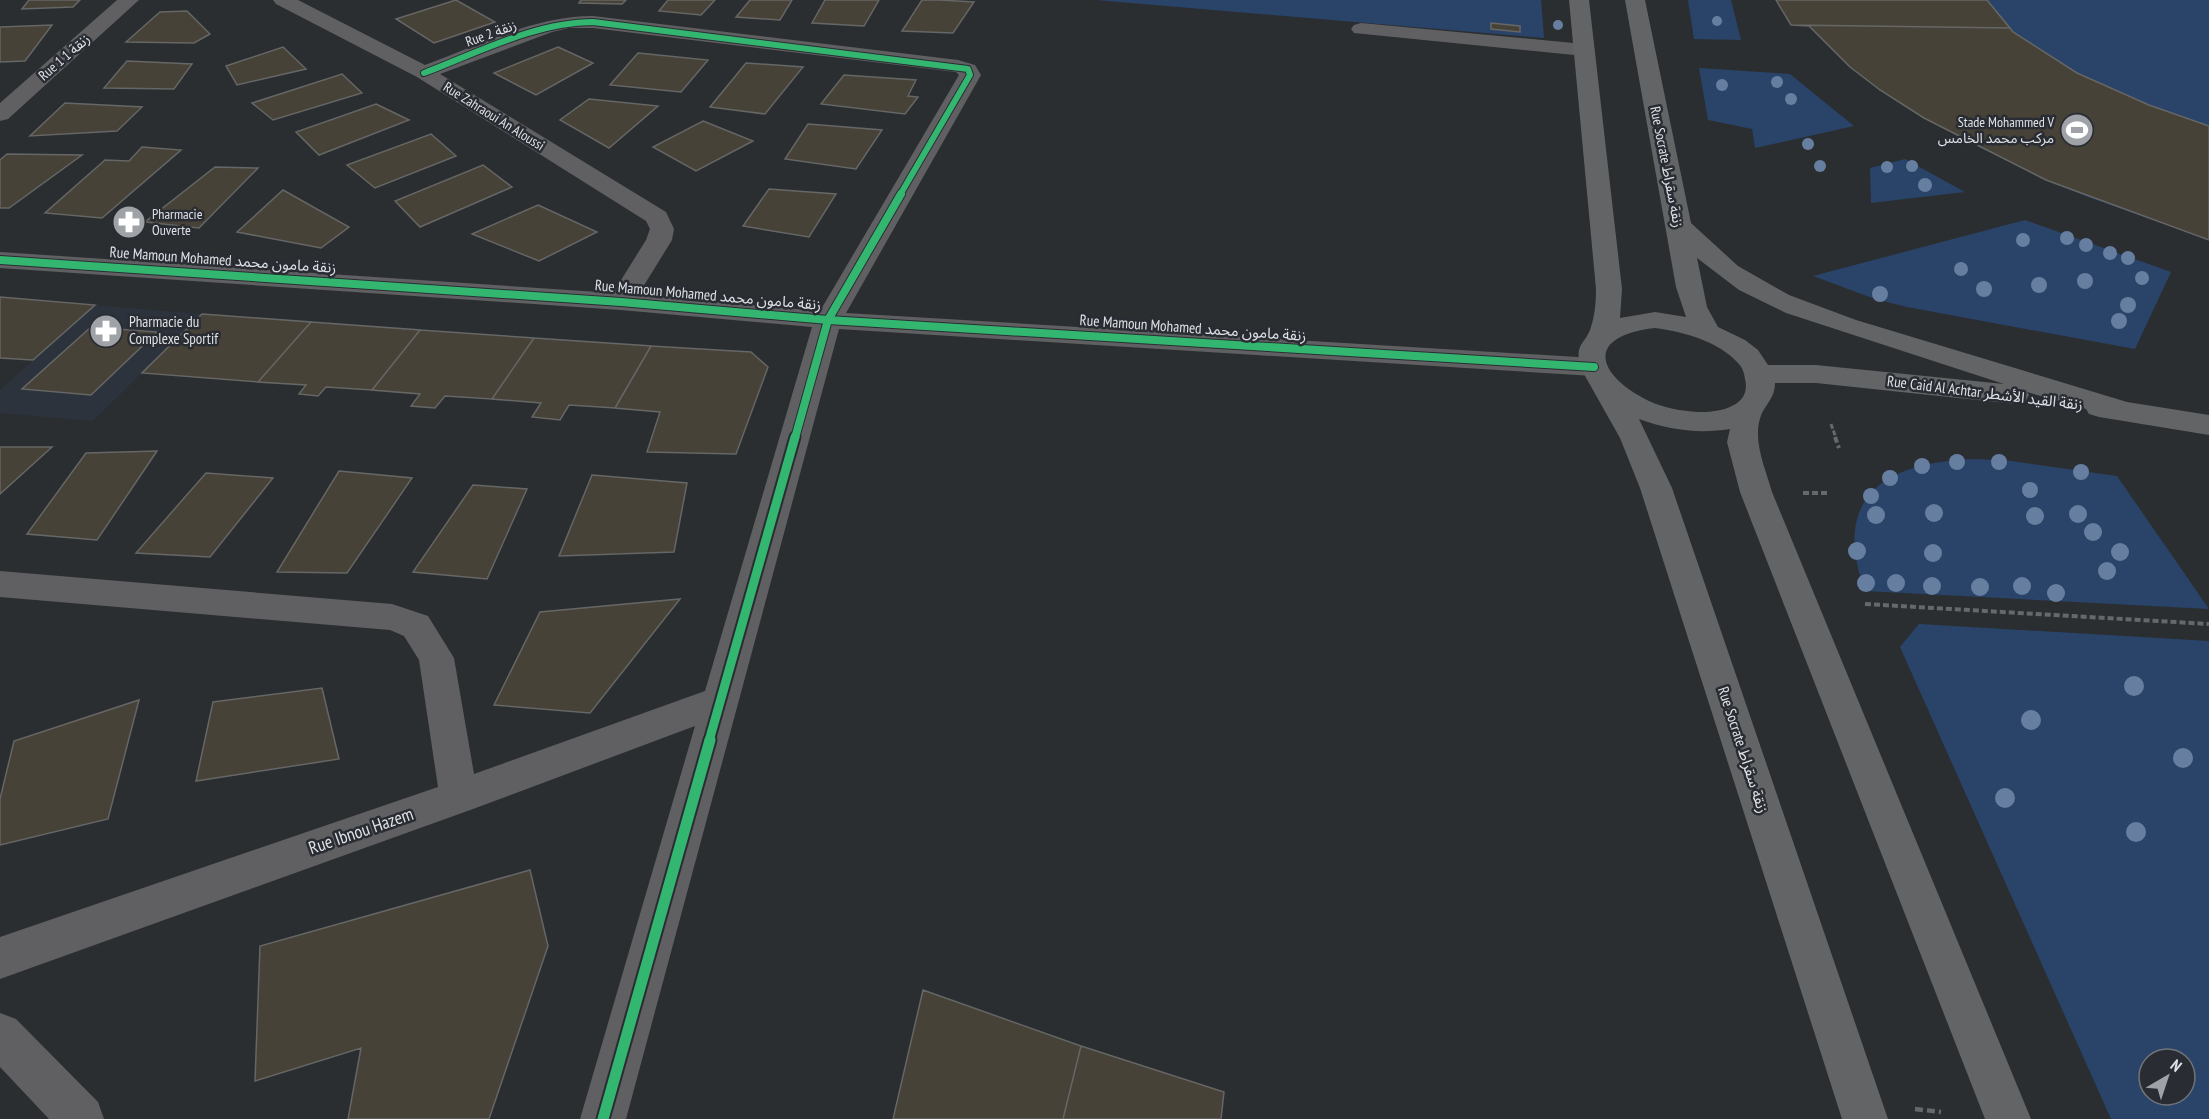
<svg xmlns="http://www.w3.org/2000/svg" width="2209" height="1119" font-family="'PT Sans Narrow','Noto Sans Arabic',sans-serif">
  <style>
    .built { fill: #2c333d }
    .green { fill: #294468; fill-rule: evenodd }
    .building { fill: #474237; stroke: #656665; stroke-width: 1.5 }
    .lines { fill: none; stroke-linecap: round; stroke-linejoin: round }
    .path-far2 { stroke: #66686a; stroke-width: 3; stroke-dasharray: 5 2; stroke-linecap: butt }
    .path-far1 { stroke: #66686a; stroke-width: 4; stroke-dasharray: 6 3; stroke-linecap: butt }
    .path { stroke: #66686a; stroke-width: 4.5; stroke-dasharray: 8 4; stroke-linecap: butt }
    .lane { fill: #606062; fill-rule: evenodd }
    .street { fill: #606062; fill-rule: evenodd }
    .secondary { fill: #626465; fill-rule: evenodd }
    .cycleway-far3-casing { stroke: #292d33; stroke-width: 8 }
    .cycleway-far2-casing { stroke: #292d33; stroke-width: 10 }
    .cycleway-far1-casing { stroke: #292d33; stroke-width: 13 }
    .cycleway-casing { stroke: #292d33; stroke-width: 15 }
    .cycleway-far3 { stroke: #33b770; stroke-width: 6 }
    .cycleway-far2 { stroke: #33b770; stroke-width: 8 }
    .cycleway-far1 { stroke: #33b770; stroke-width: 9 }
    .cycleway { stroke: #33b770; stroke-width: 11 }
    .tree { fill: #667fa0 }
    .labels { text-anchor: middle; stroke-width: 5; stroke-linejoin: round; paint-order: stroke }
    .far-street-label { font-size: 14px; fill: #dee1e5; stroke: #292d33 }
    .far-poi-label { font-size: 14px; fill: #dee1e5; stroke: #292d33; text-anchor: end }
    .street-label { font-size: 15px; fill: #dee1e5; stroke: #292d33 }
    .poi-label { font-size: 15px; fill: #dee1e5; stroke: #292d33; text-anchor: start }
    .near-street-label { font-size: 18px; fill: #dee1e5; stroke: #292d33 }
  </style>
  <rect width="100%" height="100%" fill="#2b2e31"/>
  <path class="built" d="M95,305L202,314L93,421L0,413V390Z"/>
  <path class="green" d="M1096,0H1541L1544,38Z
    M1688,0H1731L1741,40L1694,39Z
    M1776,0H2209V240L2088,197L2046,180L1967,141L1924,118L1880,90L1850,67L1809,26L1791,25Z
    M1699,68L1790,74L1854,126L1755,148L1752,129L1708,120Z
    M1905,159L1965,192L1871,203L1870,168Z
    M2025,220L2171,272L2135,349L1907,307L1875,299L1813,276Z
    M1975,459L2011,461L2117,476L2209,609L1865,591C1830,495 1887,462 1975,459Z
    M1919,624L2209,641V1119H2111L1900,647ZM2149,1059H2185V1095H2149Z"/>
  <path class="building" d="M29,0H80L73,7L22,9Z
    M456,0L495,22L434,43L396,19Z
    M581,0H626L622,4L579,3Z
    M668,0H715L701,15L659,11Z
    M750,0H792L780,20L736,17Z
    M825,0H879L864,26L812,23Z
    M922,0H940L974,2L953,33L902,31Z
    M1776,0H1987L2013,32L2077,73L2149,105L2209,126V240L2046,180L1924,118L1880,90L1850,67L1809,26L1791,25Z
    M1776,0H1987L2010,28L1791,25Z
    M187,11L210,34L194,43L126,42L160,12Z
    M1491,23L1520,26V32L1491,29Z
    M52,25L25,61L0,62V27Z
    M283,47L306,69L237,85L226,66Z
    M558,47L593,63L536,95L494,73Z
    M638,53L708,60L681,92L610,85Z
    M127,61L192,64L174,89L104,88Z
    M746,63L803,67L765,114L710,107Z
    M342,74L362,93L273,120L252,103Z
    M844,75L916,80L908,96L918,97L905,114L821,104Z
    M589,99L658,106L609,148L560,120Z
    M65,103L142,107L117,131L30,136Z
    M376,104L409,120L319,155L296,132Z
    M703,121L753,141L696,171L653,147Z
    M808,124L882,130L856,169L785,159Z
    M431,134L456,156L375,188L347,165Z
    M142,147L181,150L102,218L45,213L105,160L129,161Z
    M7,154L82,155L9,208H0V160Z
    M483,165L512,187L420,227L395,201Z
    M215,167L258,168L199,228L145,222Z
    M769,189L836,194L809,237L743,226Z
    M283,190L349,227L321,248L237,232Z
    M538,205L597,232L539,261L472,234Z
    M0,297L95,305L33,360L0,358Z
    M202,314L311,322L258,382L142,373Z
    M311,322L420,330L372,390L326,387L318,396L299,394L306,385L258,382Z
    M91,327L157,332L91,395L22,389Z
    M420,330L534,338L492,399L445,396L435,408L411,406L420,394L372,390Z
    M534,338L651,346L615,408L569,405L560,420L532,417L541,403L492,399Z
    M651,346L751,352L768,367L736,454L647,452L660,412L615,408Z
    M0,447H52L0,494Z
    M157,451L97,540L27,534L86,453Z
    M339,471L412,478L347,573L277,572Z
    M206,473L273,478L210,557L136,553Z
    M592,475L687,483L674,552L559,556Z
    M473,485L527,489L487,579L413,572Z
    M680,599L590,713L494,705L540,612Z
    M322,688L339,759L196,781L213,702Z
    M139,700L108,819L0,845V799L14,741Z
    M530,870L548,946L489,1119H348L361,1048L255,1081L260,946Z
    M923,990L1081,1046L1063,1119H893Z
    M1081,1046L1224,1092L1221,1119H1063Z"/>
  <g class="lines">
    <path class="path-far2" d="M1831,424L1836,438"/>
    <path class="path-far1" d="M1835,437L1839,448
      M1803,493H1827
      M1865,604L2209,624"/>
    <path class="path" d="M1915,1109L1941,1112"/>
    <path class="lane" d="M1361,23L1584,44L1591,46L1594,50L1591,54L1584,56L1354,33L1351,29L1354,25Z"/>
    <path class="street" d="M117,0H139L8,119L0,121V103Z
      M273,0H298L425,65C479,45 535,16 593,16L958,60L975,65L981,75L846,313L1594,358L1604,361L1608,367L1604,373L1594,376L839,329L626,1119H580L695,726L473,809L0,979V937L438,787L419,660L404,636L390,630L0,597V571L392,604L428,616L454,658L474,774L705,691L812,327L621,310L0,268V252L613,293L646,240L650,229L646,221L417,77L276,4ZM569,28H593L956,72L959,75L820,311L638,295L672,240L674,229L666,212L440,74L552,32Z
      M0,1013L16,1019L98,1102L104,1119H49L0,1067Z"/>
    <path class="secondary" d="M1569,0H1589L1622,289L1620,318L1655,312L1686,317L1676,287L1625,0H1645L1691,223L1738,266L1789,295L1856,320L2127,402L2209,415V435L2099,417L2089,414L2086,409L2027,392L2029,395L2025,402L2015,404L1816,383H1775C1775,396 1768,402 1762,413C1751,438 1765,467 1772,492L2031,1119H1985L1740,492L1727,442L1730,429C1698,434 1669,430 1639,419L1672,488L1888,1119H1842L1640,488L1620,438L1580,367C1575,341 1585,346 1591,327C1595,314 1596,302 1596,289ZM1697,258L1739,290L1786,313L2004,384L1816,365H1768L1758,350L1745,340L1718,327L1707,307ZM1655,328C1684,332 1718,341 1738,363C1743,368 1744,373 1745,379C1752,407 1718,413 1698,412C1681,411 1664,408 1649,401C1596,375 1584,336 1655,328Z"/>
    <defs>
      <path id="cycleway-far3" d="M424,73C477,53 536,22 593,22L968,69L970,75L900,195"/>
      <path id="cycleway-far2" d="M0,260L621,302L828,320L1594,367
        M795,438L828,320L901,194"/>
      <path id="cycleway-far1" d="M709,741L795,437"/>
      <path id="cycleway" d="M603,1119L710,740"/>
    </defs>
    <use href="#cycleway-far3" class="cycleway-far3-casing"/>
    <use href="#cycleway-far2" class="cycleway-far2-casing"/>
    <use href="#cycleway-far1" class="cycleway-far1-casing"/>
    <use href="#cycleway" class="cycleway-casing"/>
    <use href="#cycleway-far3" class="cycleway-far3"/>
    <use href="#cycleway-far2" class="cycleway-far2"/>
    <use href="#cycleway-far1" class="cycleway-far1"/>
    <use href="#cycleway" class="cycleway"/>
  </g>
  <g class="tree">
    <circle cx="1717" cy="21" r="5"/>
    <circle cx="1558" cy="25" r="5"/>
    <circle cx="1777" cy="82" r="6"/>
    <circle cx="1722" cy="85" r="6"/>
    <circle cx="1791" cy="99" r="6"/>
    <circle cx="1808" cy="144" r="6"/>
    <circle cx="1820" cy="166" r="6"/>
    <circle cx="1912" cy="166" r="6"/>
    <circle cx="1887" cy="167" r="6"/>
    <circle cx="1925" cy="185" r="7"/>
    <circle cx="2067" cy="238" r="7"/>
    <circle cx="2023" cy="240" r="7"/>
    <circle cx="2086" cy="245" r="7"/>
    <circle cx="2110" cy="253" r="7"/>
    <circle cx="2128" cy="258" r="7"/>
    <circle cx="1961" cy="269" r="7"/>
    <circle cx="2142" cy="278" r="7"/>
    <circle cx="2085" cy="281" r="8"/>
    <circle cx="2039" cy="285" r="8"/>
    <circle cx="1984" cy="289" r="8"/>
    <circle cx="1880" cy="294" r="8"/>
    <circle cx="2128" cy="305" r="8"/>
    <circle cx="2119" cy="321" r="8"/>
    <circle cx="1957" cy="462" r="8"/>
    <circle cx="1999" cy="462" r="8"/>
    <circle cx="1922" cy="466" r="8"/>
    <circle cx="2081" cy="472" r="8"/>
    <circle cx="1890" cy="478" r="8"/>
    <circle cx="2030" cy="490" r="8"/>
    <circle cx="1871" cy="496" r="8"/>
    <circle cx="1934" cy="513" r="9"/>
    <circle cx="2078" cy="514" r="9"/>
    <circle cx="1876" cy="515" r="9"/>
    <circle cx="2035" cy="516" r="9"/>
    <circle cx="2093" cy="532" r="9"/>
    <circle cx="1857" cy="551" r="9"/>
    <circle cx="2120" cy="552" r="9"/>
    <circle cx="1933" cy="553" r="9"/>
    <circle cx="2107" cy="571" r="9"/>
    <circle cx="1866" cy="583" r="9"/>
    <circle cx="1896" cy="583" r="9"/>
    <circle cx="1932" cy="586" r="9"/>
    <circle cx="2022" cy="586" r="9"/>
    <circle cx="1980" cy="587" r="9"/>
    <circle cx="2056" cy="593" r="9"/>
    <circle cx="2134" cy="686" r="10"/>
    <circle cx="2031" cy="720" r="10"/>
    <circle cx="2183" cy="758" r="10"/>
    <circle cx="2005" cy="798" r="10"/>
    <circle cx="2136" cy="832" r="10"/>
  </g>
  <defs>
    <symbol id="stadium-disc" viewBox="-11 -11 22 22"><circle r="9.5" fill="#9fa2a6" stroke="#292d33"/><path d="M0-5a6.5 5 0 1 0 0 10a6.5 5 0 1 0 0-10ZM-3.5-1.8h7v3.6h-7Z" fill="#fff"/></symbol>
    <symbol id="pharmacy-disc" viewBox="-11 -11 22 22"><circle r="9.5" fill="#9fa2a6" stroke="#292d33"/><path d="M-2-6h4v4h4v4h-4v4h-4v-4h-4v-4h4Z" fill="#fff"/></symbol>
  </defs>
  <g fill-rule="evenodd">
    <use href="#stadium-disc" x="2058" y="111" width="38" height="38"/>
    <use href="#pharmacy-disc" x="110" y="203" width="38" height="38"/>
    <use href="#pharmacy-disc" x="87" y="312" width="38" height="38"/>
  </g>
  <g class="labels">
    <g class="far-street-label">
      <text transform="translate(491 33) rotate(-20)" y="5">Rue 2 زنقة</text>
      <text transform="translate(64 57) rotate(-41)" y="5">Rue 1 زنقة 1</text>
      <text transform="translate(494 116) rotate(32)" y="5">Rue Zahraoui An Aloussi</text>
      <text transform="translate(1667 167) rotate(79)" y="5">Rue Socrate زنقة سقراط</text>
    </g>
    <g class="far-poi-label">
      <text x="2054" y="127">Stade Mohammed V<tspan x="2054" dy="16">مركب محمد الخامس</tspan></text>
      <text x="152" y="219" text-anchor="start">Pharmacie<tspan x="152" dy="16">Ouverte</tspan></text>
    </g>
    <g class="street-label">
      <text transform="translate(223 260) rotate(4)" y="5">Rue Mamoun Mohamed زنقة مامون محمد</text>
      <text transform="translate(708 295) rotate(5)" y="5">Rue Mamoun Mohamed زنقة مامون محمد</text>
      <text transform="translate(1193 328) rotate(4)" y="5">Rue Mamoun Mohamed زنقة مامون محمد</text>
      <text transform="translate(1985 393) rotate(7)" y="5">Rue Caid Al Achtar زنقة القيد الأشطر</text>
      <text transform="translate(1743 750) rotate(72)" y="5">Rue Socrate زنقة سقراط</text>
    </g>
    <g class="poi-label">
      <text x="129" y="327">Pharmacie du<tspan x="129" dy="17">Complexe Sportif</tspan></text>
    </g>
    <g class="near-street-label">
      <text transform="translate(361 831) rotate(-19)" y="6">Rue Ibnou Hazem</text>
    </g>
  </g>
  <g transform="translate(2167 1077) rotate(39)"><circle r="28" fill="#292d33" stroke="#71757a" stroke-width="1.5"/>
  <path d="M0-4.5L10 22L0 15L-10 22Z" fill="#9fa2a6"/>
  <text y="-9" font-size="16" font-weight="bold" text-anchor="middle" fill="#dee1e5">N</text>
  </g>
</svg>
